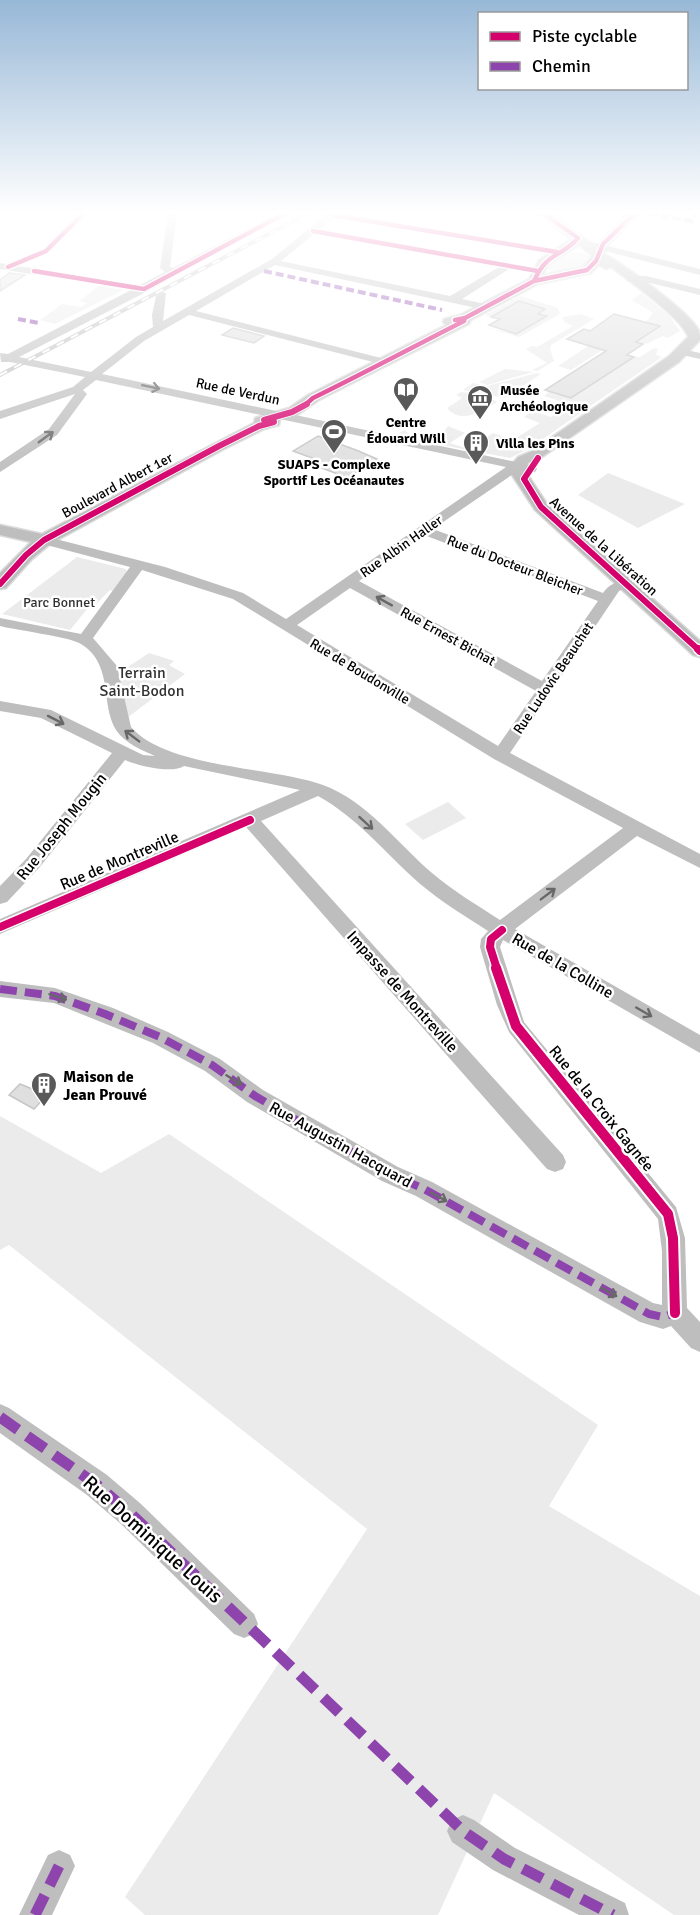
<svg xmlns="http://www.w3.org/2000/svg" width="700" height="1915" font-family="Signika,sans-serif">
  <style>
    .green { fill: #ebebeb }
    .building { fill: #dfdfdf; stroke: #c6c6c6; stroke-width: 1.5 }
    .lines { fill: none; stroke-linecap: round; stroke-linejoin: round }
    .major-casing { stroke: #dbdbdb; stroke-width: 3 }
    .minor { fill: #bebebe; fill-rule: evenodd }
    .major { fill: #bebebe; fill-rule: evenodd }
    .rail-casing { stroke: #bebebe; stroke-width: 4 }
    .rail { stroke: #fff; stroke-width: 2; stroke-dasharray: 8; stroke-linecap: butt }
    .quiet-far2 { stroke: #8e44ad; stroke-width: 4; stroke-dasharray: 8 4; stroke-linecap: butt }
    .quiet-far1 { stroke: #8e44ad; stroke-width: 8; stroke-dasharray: 17 8; stroke-linecap: butt }
    .quiet { stroke: #8e44ad; stroke-width: 11; stroke-dasharray: 22 11; stroke-linecap: butt }
    .cycleway-far3-casing { stroke: #fff; stroke-width: 7 }
    .cycleway-far2-casing { stroke: #fff; stroke-width: 8 }
    .cycleway-far1-casing { stroke: #fff; stroke-width: 11 }
    .cycleway-casing { stroke: #fff; stroke-width: 14 }
    .cycleway-far3 { stroke: #d6006c; stroke-width: 4.5 }
    .cycleway-far2 { stroke: #d6006c; stroke-width: 6 }
    .cycleway-far1 { stroke: #d6006c; stroke-width: 8 }
    .cycleway { stroke: #d6006c; stroke-width: 10 }
    .oneway { stroke: #686868 }
    .labels { text-anchor: middle; stroke-width: 5; stroke-linejoin: round; paint-order: stroke }
    .far-poi-label { font-size: 14px; font-weight: bold; fill: #000; stroke: #fff; text-anchor: start }
    .far-street-label { font-size: 14px; fill: #000; stroke: #fff }
    .far-park-label { font-size: 14px; fill: #323232; stroke: #fff }
    .park-label { font-size: 16px; fill: #323232; stroke: #fff }
    .street-label { font-size: 16px; fill: #000; stroke: #fff }
    .poi-label { font-size: 16px; font-weight: bold; fill: #000; stroke: #fff; text-anchor: start }
    .near-street-label { font-size: 20px; fill: #000; stroke: #fff }
  </style>
  <rect width="100%" height="100%" fill="#fff"/>
  <path class="green" d="M570,253H584L591,257C584,272 560,275 547,269L545,267Z
    M99,286L123,290L55,324L40,320L62,304L81,307L87,303L79,301Z
    M641,293L669,315L680,331L668,338L663,336L646,344L603,331L611,330L640,339L659,327L645,323L653,313L632,300Z
    M520,296L558,308L560,314L519,337L485,327L516,334L546,317L538,313L544,309L519,301L491,317L485,315Z
    M580,314L594,319L551,345L550,349L554,361L537,371L532,370L547,363L526,349L532,346L537,347L573,326L564,322L563,317Z
    M588,346L602,350L571,370L558,366Z
    M654,348L658,349L656,355L662,357L586,409L544,396L550,391L571,398L634,357H640Z
    M505,369L533,372L487,385L479,382Z
    M537,373L541,374L504,398L463,390L473,383L487,386Z
    M461,392L484,395L497,402C482,411 461,425 447,408L462,398L456,395Z
    M540,398L583,411L530,448L510,458L395,436L404,430L414,437L437,442L448,426L465,433L450,443L468,449L493,433L513,440L540,423L524,417L532,411L551,417L560,411Z
    M608,473L685,504L638,528L578,495Z
    M77,557L126,569L127,572L113,591L110,590L96,604L92,603L70,630L2,614Z
    M149,653L174,661L169,665L185,674L127,718L117,674Z
    M448,802L466,818L423,840L405,824Z
    M0,1116L101,1173L169,1134L598,1425L549,1506L700,1596V1915H674L494,1793L438,1915H145L125,1897L367,1529L9,1245L0,1250Z"/>
  <path class="building" d="M9,273L25,275L0,291V280Z
    M519,301L545,309L538,314L547,316L516,334L489,325L500,319L491,317Z
    M614,314L660,326L636,342L643,344L627,355L634,357L571,398L545,390L606,351L567,339L584,329L590,331Z
    M233,328L264,336L254,343L222,335Z
    M318,436L356,450L377,459L348,478L306,462L312,458L293,451Z
    M20,1084L30,1088L46,1096L34,1109L9,1095Z"/>
  <g class="lines">
    <defs>
      <path id="major" d="M539,214H552L596,247L627,214H639L608,245L605,254C623,264 692,313 699,331C700,333 700,338 700,340L679,362L542,457L528,463L524,469L547,504L700,641V657L693,655L535,510L508,469L518,457L532,451L669,356L688,337C682,318 629,281 611,267L606,269L599,265L591,273L538,284L471,320L469,324L319,400L297,415L280,419L279,425L264,429L224,449L50,544L32,559L6,588L0,589V573L31,542L0,535V525L42,534L254,423L255,418L289,408L308,395L446,325L443,322L444,319L460,315L529,279L539,260L571,239ZM579,245L592,256L583,267L543,275L548,265Z"/>
    </defs>
    <use href="#major" class="major-casing"/>
    <path class="minor" d="M77,214H87L49,253L18,266L140,285L165,272L160,268L168,214H177L170,267L173,268L276,214H288L148,291L19,357L91,372L136,337L153,327L152,315L157,291L166,293L163,321L272,259L327,214H345L557,249L562,252L557,255L334,218L320,229L538,268L543,271L538,274L509,269L462,299L490,305V309L486,310L275,265L196,311L381,358V362L377,363L189,315L144,341L102,374L535,466L537,469L535,472L519,470L433,529L603,593C609,584 616,582 626,580L633,584L619,591L510,753L700,854V868L637,836L515,929L700,1035V1053L503,940L500,947L524,1022L676,1207L685,1238L687,1308L700,1322V1352L691,1348L671,1326L663,1329L640,1322L416,1196L382,1181L247,1102L205,1071L153,1043L54,1003L0,997V981L55,988L113,1008L168,1032L220,1059L263,1090L398,1167L432,1182L653,1303L662,1305V1251L658,1219L509,1032L497,1005L480,947L481,939L488,931C465,916 440,901 419,883C385,853 358,818 318,796L261,821L563,1155L566,1162L563,1169L555,1172L547,1169L246,827L0,934V919L300,790L184,766C173,774 138,766 125,760L39,868L7,902L0,904V886L26,859L112,753L41,718L0,711V701L51,710L143,755L155,756C144,751 132,746 123,738C96,713 118,667 81,644C71,637 15,630 0,626V618L81,634L130,567L39,543L37,540L39,537L44,536L165,567L243,593L286,619L506,467L96,380L83,390L87,394L57,435L0,472V462L49,429L75,394L0,419V411L73,387L85,377L10,362H1L0,353L8,354L131,290L0,269V263L6,264L43,249ZM314,234L499,267L450,296L281,261ZM424,535L598,601L542,681L359,581ZM142,570L233,599L494,759L623,828L500,920C477,905 453,891 432,873C397,843 367,801 323,785C273,767 166,768 131,727L117,666L93,638ZM350,588L536,691L498,746L297,625Z
      M584,240L700,269V275L581,245V241Z
      M631,276H646L700,289V295L646,282L627,281V277Z
      M682,349L700,353V359L678,354V350Z
      M0,1404L9,1408L107,1475L141,1504L254,1614L258,1624L254,1634L244,1638L234,1634L121,1524L87,1495L0,1433Z
      M463,1815L474,1820L515,1848L625,1903L629,1915H579L493,1870L452,1842L447,1831L452,1820Z
      M59,1850L70,1855L75,1866L52,1915H19L48,1855Z"/>
    <use href="#major" class="major"/>
    <defs>
      <path id="rail" d="M0,375L307,214"/>
    </defs>
    <use href="#rail" class="rail-casing"/>
    <use href="#rail" class="rail"/>
    <path class="quiet-far2" d="M649,214L692,221L696,214
      M264,271L442,310
      M18,319L39,323"/>
    <path class="quiet-far1" d="M0,989L55,996L105,1014L160,1037L212,1065L255,1096L390,1174L424,1189L649,1314L663,1317L675,1313"/>
    <path class="quiet" d="M0,1417L97,1485L131,1514L463,1831L504,1859L613,1915
      M35,1915L59,1866"/>
    <defs>
      <path id="cycleway-far3" d="M332,215L557,252
        M313,231L538,271
        M8,267L46,251L83,214
        M34,271L144,289L284,214
        M535,279C547,252 562,257 578,238L544,214
        M455,320L465,318L534,281L587,270L596,261L603,244L634,214
        M305,405L313,398C364,373 413,347 464,321L465,318"/>
      <path id="cycleway-far2" d="M264,420L292,412L307,404
        M538,458L524,479L541,507L700,651
        M0,584L26,555L44,540L219,446L259,426L274,422L273,418"/>
      <path id="cycleway-far1" d="M698,649L700,651
        M0,927L250,820
        M497,969L490,947L491,939L502,930"/>
      <path id="cycleway" d="M496,968L516,1026L668,1214L673,1238L675,1313"/>
    </defs>
    <use href="#cycleway-far3" class="cycleway-far3-casing"/>
    <use href="#cycleway-far2" class="cycleway-far2-casing"/>
    <use href="#cycleway-far1" class="cycleway-far1-casing"/>
    <use href="#cycleway" class="cycleway-casing"/>
    <use href="#cycleway-far3" class="cycleway-far3"/>
    <use href="#cycleway-far2" class="cycleway-far2"/>
    <use href="#cycleway-far1" class="cycleway-far1"/>
    <use href="#cycleway" class="cycleway"/>
  </g>
  <defs><path id="oneway-shaft" d="M-6 0H5M1.5-3L5.5 0L1.5 3" fill="none" stroke-width="1.6" stroke-linecap="round" stroke-linejoin="round" transform="scale(1.5)"/></defs>
  <g class="oneway">
    <use href="#oneway-shaft" transform="translate(151 387) rotate(12)"/>
    <use href="#oneway-shaft" transform="translate(46 437) rotate(-36)"/>
    <use href="#oneway-shaft" transform="translate(384 601) rotate(-151)"/>
    <use href="#oneway-shaft" transform="translate(56 720) rotate(27)"/>
    <use href="#oneway-shaft" transform="translate(132 736) rotate(-143)"/>
    <use href="#oneway-shaft" transform="translate(366 823) rotate(42)"/>
    <use href="#oneway-shaft" transform="translate(548 894) rotate(-37)"/>
    <use href="#oneway-shaft" transform="translate(58 997) rotate(18)"/>
    <use href="#oneway-shaft" transform="translate(644 1012) rotate(30)"/>
    <use href="#oneway-shaft" transform="translate(234 1080) rotate(32)"/>
    <use href="#oneway-shaft" transform="translate(439 1197) rotate(29)"/>
    <use href="#oneway-shaft" transform="translate(609 1292) rotate(29)"/>
  </g>
  <linearGradient id="sky" x2="0" y2="1"><stop stop-color="#97b8d7"/><stop offset="0.44" stop-color="#fff"/><stop offset="1" stop-color="#fff" stop-opacity="0"/></linearGradient>
  <rect width="700" height="483" fill="url(#sky)"/>
  <defs>
    <symbol id="library-pin" viewBox="-11 -11 22 30"><path d="M0 17L-7.5 6A9.5 9.5 0 1 1 7.5 6Z" fill="#595959" stroke="#fff"/><path d="M-6-4Q-3-5.5-.7-3.5V5Q-3 3-6 4ZM6-4Q3-5.5 .7-3.5V5Q3 3 6 4Z" fill="#fff"/></symbol>
    <symbol id="museum-pin" viewBox="-11 -11 22 30"><path d="M0 17L-7.5 6A9.5 9.5 0 1 1 7.5 6Z" fill="#595959" stroke="#fff"/><path d="M0-6L6-3V-2H-6V-3ZM-5-1h2V3h-2ZM-1-1h2V3h-2ZM3-1h2V3H3ZM-6 4H6V6H-6Z" fill="#fff"/></symbol>
    <symbol id="stadium-pin" viewBox="-11 -11 22 30"><path d="M0 17L-7.5 6A9.5 9.5 0 1 1 7.5 6Z" fill="#595959" stroke="#fff"/><path d="M0-5a6.5 5 0 1 0 0 10a6.5 5 0 1 0 0-10ZM-3.5-1.8h7v3.6h-7Z" fill="#fff"/></symbol>
    <symbol id="building-pin" viewBox="-11 -11 22 30"><path d="M0 17L-7.5 6A9.5 9.5 0 1 1 7.5 6Z" fill="#595959" stroke="#fff"/><path d="M-4-6H4V6H1V3H-1V6H-4ZM-2.5-4.3h1.7v1.8h-1.7ZM.8-4.3h1.7v1.8H.8ZM-2.5-1h1.7V.8h-1.7ZM.8-1h1.7V.8H.8Z" fill="#fff"/></symbol>
  </defs>
  <g fill-rule="evenodd">
    <use href="#library-pin" x="391" y="375" width="30" height="40"/>
    <use href="#museum-pin" x="465" y="383" width="30" height="40"/>
    <use href="#stadium-pin" x="319" y="417" width="30" height="40"/>
    <use href="#building-pin" x="461" y="428" width="30" height="40"/>
    <use href="#building-pin" x="29" y="1070" width="30" height="40"/>
  </g>
  <g class="labels">
    <g class="far-poi-label">
      <text x="500" y="395">Musée<tspan x="500" dy="16">Archéologique</tspan></text>
      <text x="406" y="427" text-anchor="middle">Centre<tspan x="406" dy="16">Édouard Will</tspan></text>
      <text x="496" y="448">Villa les Pins</text>
      <text x="334" y="469" text-anchor="middle">SUAPS - Complexe<tspan x="334" dy="16">Sportif Les Océanautes</tspan></text>
    </g>
    <g class="far-street-label">
      <text transform="translate(238 391) rotate(12)" y="5">Rue de Verdun</text>
      <text transform="translate(117 485) rotate(-28)" y="5">Boulevard Albert 1er</text>
      <text transform="translate(401 546) rotate(-35)" y="5">Rue Albin Haller</text>
      <text transform="translate(604 546) rotate(42)" y="5">Avenue de la Libération</text>
      <text transform="translate(515 565) rotate(21)" y="5">Rue du Docteur Bleicher</text>
      <text transform="translate(448 636) rotate(29)" y="5">Rue Ernest Bichat</text>
      <text transform="translate(360 671) rotate(31)" y="5">Rue de Boudonville</text>
      <text transform="translate(553 678) rotate(-56)" y="5">Rue Ludovic Beauchet</text>
    </g>
    <g class="far-park-label">
      <text x="59" y="607">Parc Bonnet</text>
    </g>
    <g class="park-label">
      <text x="142" y="678">Terrain<tspan x="142" dy="18">Saint-Bodon</tspan></text>
    </g>
    <g class="street-label">
      <text transform="translate(61 826) rotate(-51)" y="6">Rue Joseph Mougin</text>
      <text transform="translate(119 860) rotate(-23)" y="6">Rue de Montreville</text>
      <text transform="translate(563 965) rotate(30)" y="6">Rue de la Colline</text>
      <text transform="translate(403 991) rotate(48)" y="6">Impasse de Montreville</text>
      <text transform="translate(602 1108) rotate(51)" y="6">Rue de la Croix Gagnée</text>
      <text transform="translate(341 1144) rotate(29)" y="6">Rue Augustin Hacquard</text>
    </g>
    <g class="poi-label">
      <text x="63" y="1082">Maison de<tspan x="63" dy="18">Jean Prouvé</tspan></text>
    </g>
    <g class="near-street-label">
      <text transform="translate(153 1539) rotate(42)" y="7">Rue Dominique Louis</text>
    </g>
  </g>
  <rect x="478" y="12" width="210" height="78" fill="#ffffff" stroke="#999999" stroke-width="1.5"/>
  <rect x="490" y="32" width="30" height="9" fill="#d6006c" stroke="#999999" stroke-width="1.5"/>
  <text x="532" y="42" font-size="18" fill="#000000">Piste cyclable</text>
  <rect x="490" y="62" width="30" height="9" fill="#8e44ad" stroke="#999999" stroke-width="1.5"/>
  <text x="532" y="72" font-size="18" fill="#000000">Chemin</text>
</svg>
